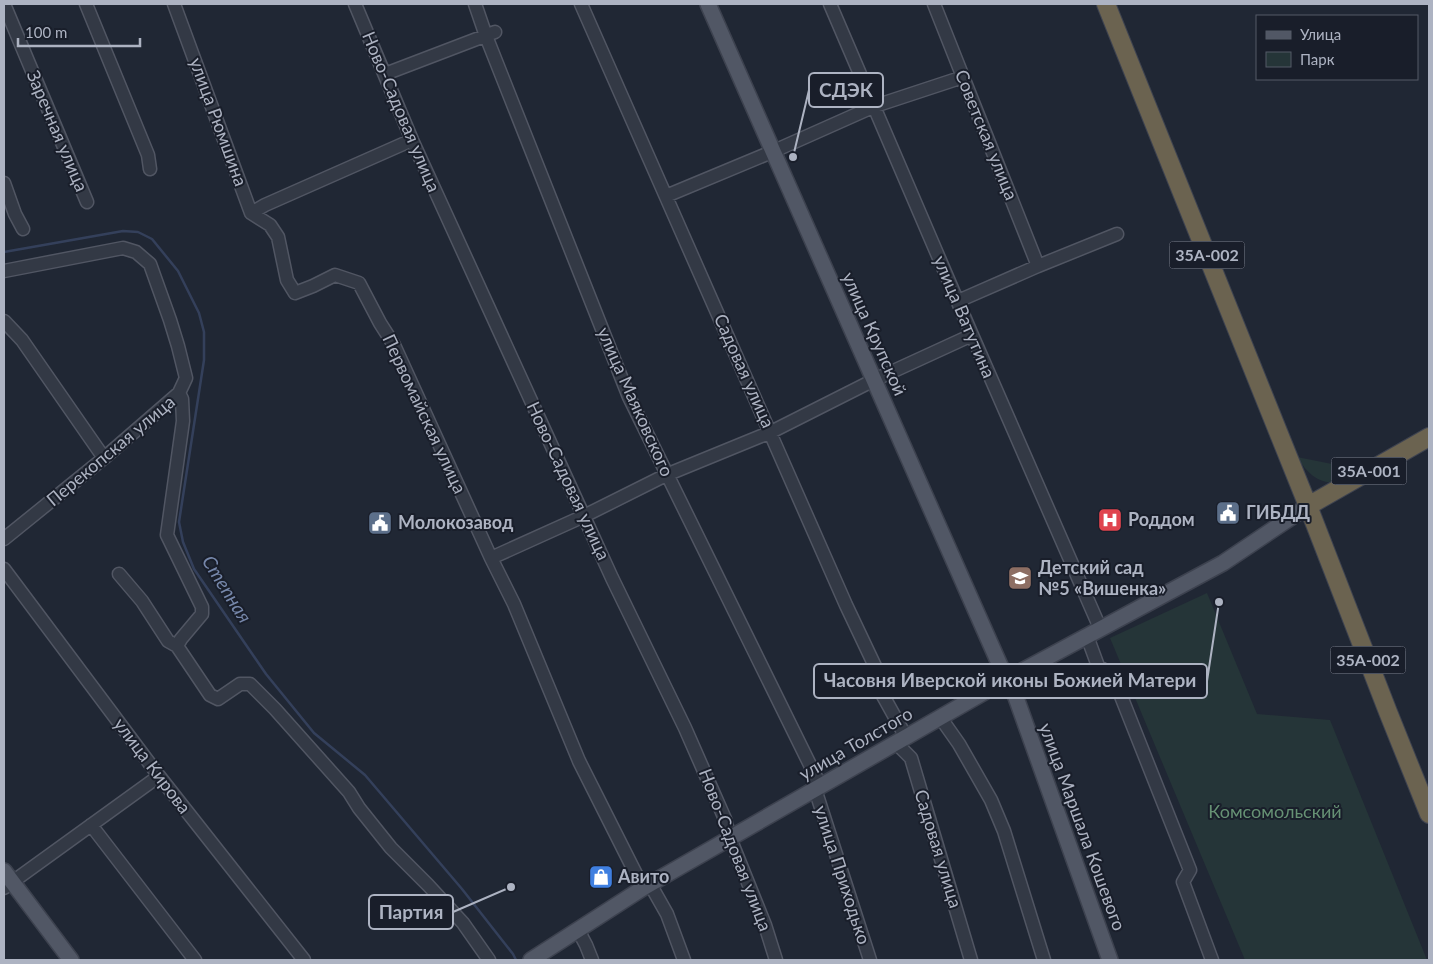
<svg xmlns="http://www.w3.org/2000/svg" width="1433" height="964" font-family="Lato,sans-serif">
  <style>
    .green { fill: #253538 }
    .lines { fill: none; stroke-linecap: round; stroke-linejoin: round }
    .stream { stroke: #34405b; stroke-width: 2.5 }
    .minor-casing { stroke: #515663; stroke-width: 15 }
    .major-casing { stroke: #3d424f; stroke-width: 18 }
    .highway-casing { stroke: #3e4350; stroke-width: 20 }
    .minor { stroke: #333945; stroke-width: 12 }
    .major { stroke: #515765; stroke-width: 15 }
    .highway { stroke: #6b6350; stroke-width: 18 }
    .labels { text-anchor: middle; stroke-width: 4; stroke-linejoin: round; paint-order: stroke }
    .shield { fill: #191e2a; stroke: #818694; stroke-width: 1 }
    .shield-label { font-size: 16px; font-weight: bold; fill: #adb3c2 }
    .street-label { font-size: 18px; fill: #adb3c2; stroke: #191e2a }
    .poi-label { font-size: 18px; font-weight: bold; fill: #adb3c2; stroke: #191e2a; text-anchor: start }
    .park-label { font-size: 18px; fill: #669174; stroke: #191e2a }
    .water-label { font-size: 19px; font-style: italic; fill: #7687aa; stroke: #191e2a }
    .leader { fill: none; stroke: #adb3c2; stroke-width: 2 }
    .callout-dot { fill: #adb3c2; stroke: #191e2a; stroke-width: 2 }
    .callout { fill: #191e2a; stroke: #adb3c2; stroke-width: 2 }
    .callout-label { font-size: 19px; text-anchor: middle; font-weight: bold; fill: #adb3c2 }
  </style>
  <rect width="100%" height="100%" fill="#202734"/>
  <path class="green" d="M1297,457L1362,470C1354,474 1344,481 1336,482C1318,485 1305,470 1297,457Z
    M1207,593L1257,714L1330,720L1427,960H1245L1110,638Z"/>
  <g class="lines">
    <path class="stream" d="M4,252L123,231L138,232L152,239L178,271L199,313L204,332V360L179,522L183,542L194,569L266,674L314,733L365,775L462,889L513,954L516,960"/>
    <defs>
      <path id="minor" d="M4,4L87,202
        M86,4L148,155L150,169
        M174,4L251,213
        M355,4L412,140L612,578L685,728L725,819L730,838L765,925L776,960
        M475,4L486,36L629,397L817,779L815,789L870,960
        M581,4L846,605L882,681L881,692L906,737
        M830,4L972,335L1100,628
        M934,4L1038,266
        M385,74L495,32
        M4,183L15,214L23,229
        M666,196L774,151L875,106L963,77
        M251,213L270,225L278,237L287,280L295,293L313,286L335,275L359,283L380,323L394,345L491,558L514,604L579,761L643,888
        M251,213L265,205L412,140
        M4,271L123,248L136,252L150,264L170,320L178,346L186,378L179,393L104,458L4,539
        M958,301L1038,266L1117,234
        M4,321L22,340L104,458
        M179,393L182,399L183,421L167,535L202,607V614L181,639L177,646L210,695L218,699L240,684H250L275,709L349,792L359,808L391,848L428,885L463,923L489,960
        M491,558L584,516L666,475L771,432L874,380L972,335
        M4,569L159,776L304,960
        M119,574L142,601L168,641L177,646
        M1087,636L1098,666L1113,676L1190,870L1183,882L1212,960
        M940,717L959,744L991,800L1004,831L1044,960
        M896,743L911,758L971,960
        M91,825L195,960
        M650,884L667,914L684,960
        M4,888L159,776
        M578,930L586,945L592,960"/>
      <path id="major" d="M708,4L1006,679
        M1009,678L1110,960
        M4,871L71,960
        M531,960L643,888L1009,678L1223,563L1308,506"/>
      <path id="highway" d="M1106,4L1308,506L1388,712L1429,814
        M1308,506L1429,437"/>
    </defs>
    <use href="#minor" class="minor-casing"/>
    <use href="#major" class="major-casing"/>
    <use href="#highway" class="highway-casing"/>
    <use href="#minor" class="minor"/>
    <use href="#major" class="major"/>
    <use href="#highway" class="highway"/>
  </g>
  <defs>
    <symbol id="civic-square" viewBox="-11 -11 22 22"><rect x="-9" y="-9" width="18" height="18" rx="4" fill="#5c6f8a" stroke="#191e2a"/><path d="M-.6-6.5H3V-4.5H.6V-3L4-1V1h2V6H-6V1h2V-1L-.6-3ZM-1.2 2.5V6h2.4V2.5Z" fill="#fff"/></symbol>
    <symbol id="hospital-square" viewBox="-11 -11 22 22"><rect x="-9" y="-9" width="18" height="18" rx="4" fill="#e0444e" stroke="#191e2a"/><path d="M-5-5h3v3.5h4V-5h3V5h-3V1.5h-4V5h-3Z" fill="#fff"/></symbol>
    <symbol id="school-square" viewBox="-11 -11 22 22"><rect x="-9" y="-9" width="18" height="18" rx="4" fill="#8d6e63" stroke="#191e2a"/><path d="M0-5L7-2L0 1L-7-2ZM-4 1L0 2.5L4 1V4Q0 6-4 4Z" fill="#fff"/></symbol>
    <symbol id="shop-square" viewBox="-11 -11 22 22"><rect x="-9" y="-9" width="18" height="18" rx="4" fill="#3f7fe0" stroke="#191e2a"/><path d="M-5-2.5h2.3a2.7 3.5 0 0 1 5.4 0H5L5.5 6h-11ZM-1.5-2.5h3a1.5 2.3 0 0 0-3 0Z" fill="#fff"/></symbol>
  </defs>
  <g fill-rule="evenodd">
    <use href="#civic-square" x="1214" y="499" width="28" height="28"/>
    <use href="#hospital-square" x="1096" y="506" width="28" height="28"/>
    <use href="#civic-square" x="366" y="509" width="28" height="28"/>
    <use href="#school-square" x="1006" y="564" width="28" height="28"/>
    <use href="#shop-square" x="587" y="863" width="28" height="28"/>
  </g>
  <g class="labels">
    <g class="shield">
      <rect x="1169.5" y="241.5" width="75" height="27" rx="4"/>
      <rect x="1331.5" y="457.5" width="75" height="27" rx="4"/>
      <rect x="1330.5" y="646.5" width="75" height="27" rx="4"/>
    </g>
    <g class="shield-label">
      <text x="1207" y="261">35А-002</text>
      <text x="1369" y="477">35А-001</text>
      <text x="1368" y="666">35А-002</text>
    </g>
    <g class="street-label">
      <text transform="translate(401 112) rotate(67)" y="6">Ново-Садовая улица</text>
      <text transform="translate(218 122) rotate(70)" y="6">улица Рюмшина</text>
      <text transform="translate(57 131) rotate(67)" y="6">Заречная улица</text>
      <text transform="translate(986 135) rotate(68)" y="6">Советская улица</text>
      <text transform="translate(964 317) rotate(67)" y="6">улица Ватутина</text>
      <text transform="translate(874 334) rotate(66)" y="6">улица Крупской</text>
      <text transform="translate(744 371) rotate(66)" y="6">Садовая улица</text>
      <text transform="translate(635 402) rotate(66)" y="6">улица Маяковского</text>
      <text transform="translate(424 414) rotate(65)" y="6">Первомайская улица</text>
      <text transform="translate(111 451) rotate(-40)" y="6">Перекопская улица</text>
      <text transform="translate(568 481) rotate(65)" y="6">Ново-Садовая улица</text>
      <text transform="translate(856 744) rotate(-30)" y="6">улица Толстого</text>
      <text transform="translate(152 766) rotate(53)" y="6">улица Кирова</text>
      <text transform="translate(1082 827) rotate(70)" y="6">улица Маршала Кошевого</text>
      <text transform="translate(938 849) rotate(73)" y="6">Садовая улица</text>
      <text transform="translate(735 850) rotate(69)" y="6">Ново-Садовая улица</text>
      <text transform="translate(842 875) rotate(72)" y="6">улица Приходько</text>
    </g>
    <g class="poi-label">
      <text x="1246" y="519">ГИБДД</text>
      <text x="1128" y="526">Роддом</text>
      <text x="398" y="529">Молокозавод</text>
      <text x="1038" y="574">Детский сад<tspan x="1038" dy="21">№5 «Вишенка»</tspan></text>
      <text x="618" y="883">Авито</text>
    </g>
    <g class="park-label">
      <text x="1275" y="818">Комсомольский</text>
    </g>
    <g class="water-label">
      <text transform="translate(227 589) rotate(58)" y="7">Степная</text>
    </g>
  </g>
  <path class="leader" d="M793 157L809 90M1219 602L1207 681M511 887L453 912"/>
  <g class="callout-dot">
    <circle cx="793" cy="157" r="5"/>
    <circle cx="1219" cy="602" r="5"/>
    <circle cx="511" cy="887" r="5"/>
  </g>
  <g class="callout">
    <rect x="809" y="73" width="74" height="34" rx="5"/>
    <rect x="814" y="664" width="393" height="34" rx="5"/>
    <rect x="369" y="895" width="84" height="34" rx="5"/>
  </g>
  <g class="callout-label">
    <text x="846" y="97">СДЭК</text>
    <text x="1010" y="687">Часовня Иверской иконы Божией Матери</text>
    <text x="411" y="919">Партия</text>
  </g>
  <rect width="1433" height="964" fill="none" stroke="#adb3c2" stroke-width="10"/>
  <rect x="1256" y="15" width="162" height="65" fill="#191e2a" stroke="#545a67"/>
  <rect x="1266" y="31" width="25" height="8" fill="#515765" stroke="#545a67"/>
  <text x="1300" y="40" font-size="15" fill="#adb3c2">Улица</text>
  <rect x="1266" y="52" width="25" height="15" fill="#253538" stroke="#545a67"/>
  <text x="1300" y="65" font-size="15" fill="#adb3c2">Парк</text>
  <path d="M18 38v8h122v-8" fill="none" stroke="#adb3c2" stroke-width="2.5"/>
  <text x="25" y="38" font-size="15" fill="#adb3c2" stroke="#191e2a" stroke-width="4" paint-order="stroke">100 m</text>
</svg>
